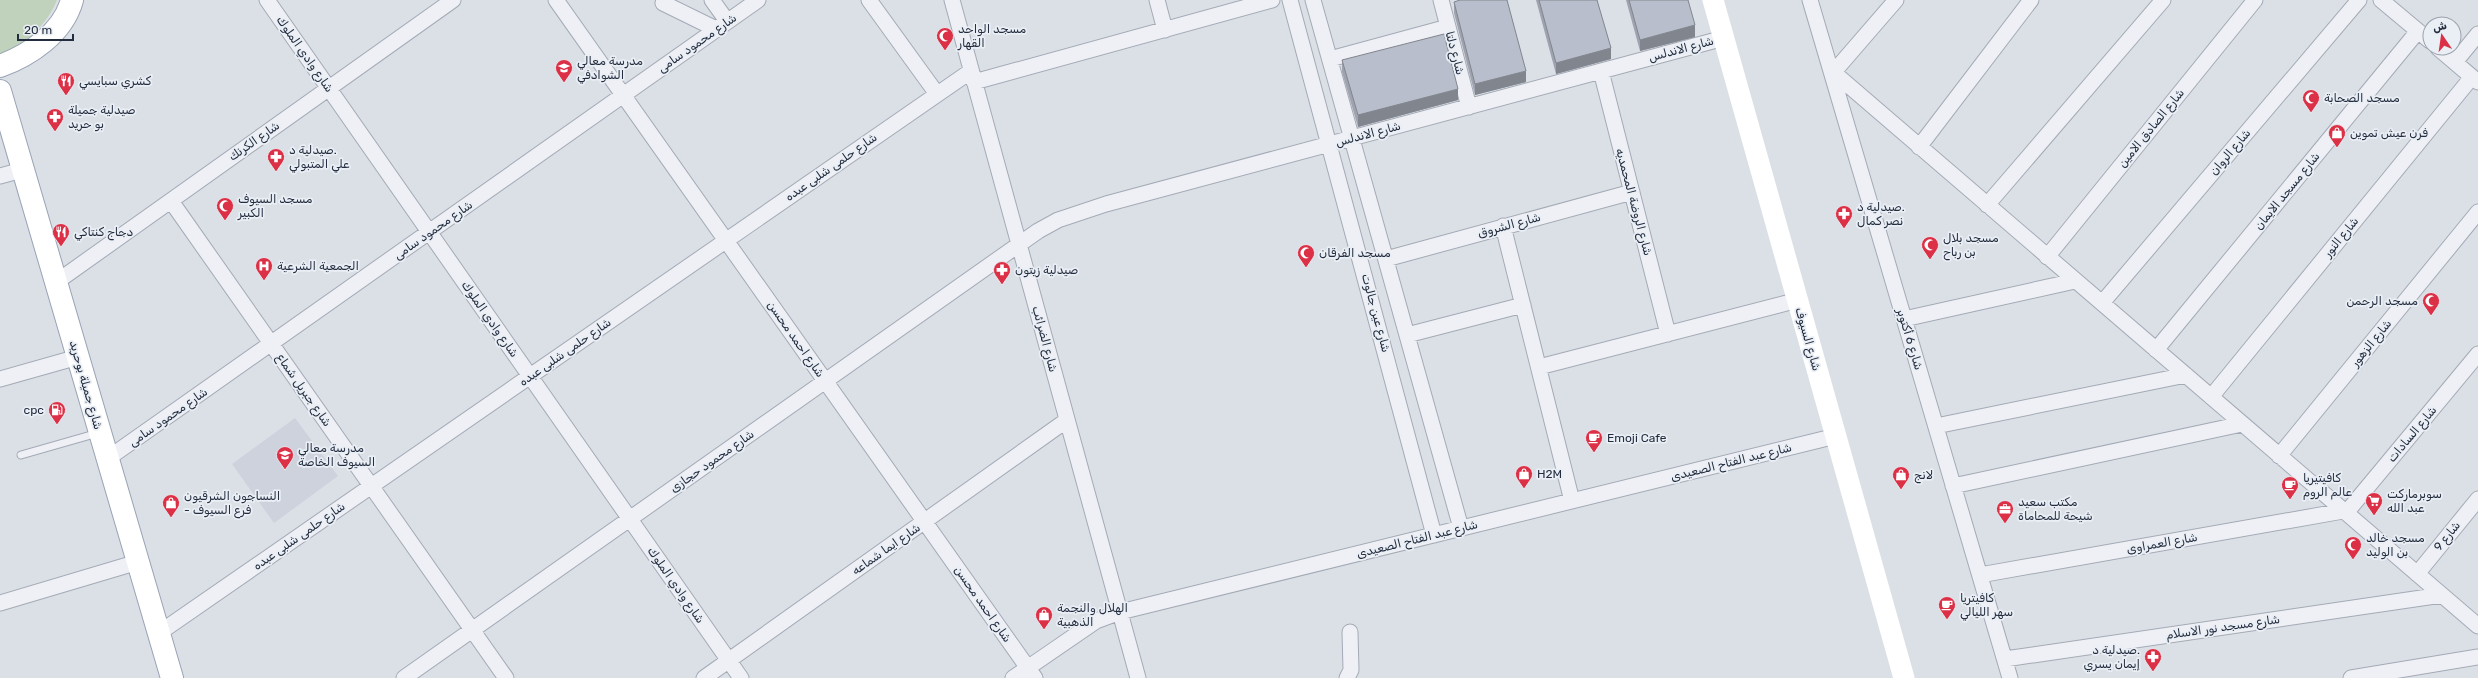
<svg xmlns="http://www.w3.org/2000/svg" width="2478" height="678" font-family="Rubik,'Noto Naskh Arabic',sans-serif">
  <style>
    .built { fill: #cdd2dd }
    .green { fill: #c0d2bb }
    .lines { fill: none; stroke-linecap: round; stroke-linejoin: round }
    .service-casing { stroke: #a4aab5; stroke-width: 9 }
    .minor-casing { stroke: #a4aab5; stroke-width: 17 }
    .primary-casing { stroke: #99a3b4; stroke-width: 24 }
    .service { stroke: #eef0f5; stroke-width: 7 }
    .minor { stroke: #eef0f5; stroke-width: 15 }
    .secondary { stroke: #fff; stroke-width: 21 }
    .primary { stroke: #fff; stroke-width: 22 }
    .wall { fill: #9ea3af }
    .shaded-wall { fill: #81858e }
    .building { fill: #b8becb; stroke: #81858e }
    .labels { text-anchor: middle; stroke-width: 3.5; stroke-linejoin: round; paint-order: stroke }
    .poi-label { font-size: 12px; fill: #242d3f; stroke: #eaeff5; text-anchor: start }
    .street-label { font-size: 12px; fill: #242d3f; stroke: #eaeff5 }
  </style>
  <rect width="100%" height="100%" fill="#dbe0e7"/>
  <path class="built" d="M295,418L338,476L274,523L232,464Z"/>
  <path class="green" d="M0,0H57C48,23 24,47 0,54Z"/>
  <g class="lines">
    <defs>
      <path id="service" d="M21,455L98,433"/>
      <path id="minor" d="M267,0L741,678
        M556,0L1035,678
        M712,0L727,21
        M869,0L937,94
        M952,0L1138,678
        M1157,0L1165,30
        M1290,0L1434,535
        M1313,0L1461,528
        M1441,0L1469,107
        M1810,0L2010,678
        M2381,0L2430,41
        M663,3L716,29
        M2438,48L2478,82
        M1330,59L1448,27
        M2455,62L2478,34
        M1601,71L1668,334
        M1833,72L2478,626
        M1832,74L1896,0
        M974,82L1272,0
        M1919,147L2031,0
        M0,176L22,170
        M171,201L506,678
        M1987,205L2163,0
        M1503,226L1572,501
        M2047,257L2255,0
        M1386,259L1632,192
        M55,283L453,0
        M2102,303L2359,0
        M1904,319L2075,281
        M1407,335L1523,305
        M2156,350L2418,31
        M1539,367L1798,300
        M0,379L78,357
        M2211,397L2472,77
        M1936,426L2186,375
        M2279,456L2478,212
        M107,459L758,0
        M1953,486L2242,424
        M2346,513L2478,354
        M2417,574L2478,499
        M1980,575L2343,511
        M0,603L138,562
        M159,633L971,71
        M2005,659L2442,595
        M404,678L1038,231L1058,220L1106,204L1724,38
        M704,678L1067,420
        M1013,678L1096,621L1120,612L1836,436
        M1347,678L1351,670L1350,632
        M2351,678L2478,657"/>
      <path id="primary" d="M0,66C30,55 63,33 72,0
        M0,91L172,678"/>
    </defs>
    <use href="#service" class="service-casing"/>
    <use href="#minor" class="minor-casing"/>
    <use href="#primary" class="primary-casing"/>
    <use href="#service" class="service"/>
    <use href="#minor" class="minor"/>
    <path class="secondary" d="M1713,0L1904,678"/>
    <use href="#primary" class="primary"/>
  </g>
  <path class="wall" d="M1536,0H1597L1611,59L1556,74Z
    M1626,0H1688L1695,37L1640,51Z
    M1454,2L1526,82L1475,95L1454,13Z
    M1342,60L1458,100L1358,127L1342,72Z"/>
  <path class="shaded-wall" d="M1695,25V37L1640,51V40Z
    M1611,48V59L1556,74V63Z
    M1526,71V82L1475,95V84Z
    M1458,89V100L1358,127V115Z"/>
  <path class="building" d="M1460,0H1507L1526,71L1475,84L1454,2Z
    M1539,0H1597L1611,48L1556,63Z
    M1629,0H1688L1695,25L1640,40Z
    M1444,34L1458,89L1358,115L1342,60Z"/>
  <defs>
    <symbol id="mosque-pin" viewBox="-11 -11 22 30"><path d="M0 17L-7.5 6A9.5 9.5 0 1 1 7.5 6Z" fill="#dc3047" stroke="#eaeff5"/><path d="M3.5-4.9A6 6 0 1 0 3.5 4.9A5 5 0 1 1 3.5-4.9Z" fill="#fff"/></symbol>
    <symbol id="school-pin" viewBox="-11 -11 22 30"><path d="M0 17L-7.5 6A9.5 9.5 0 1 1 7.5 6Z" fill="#dc3047" stroke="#eaeff5"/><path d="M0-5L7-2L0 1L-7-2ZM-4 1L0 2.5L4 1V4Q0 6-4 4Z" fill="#fff"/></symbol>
    <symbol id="restaurant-pin" viewBox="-11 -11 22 30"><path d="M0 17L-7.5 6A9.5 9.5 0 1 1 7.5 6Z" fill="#dc3047" stroke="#eaeff5"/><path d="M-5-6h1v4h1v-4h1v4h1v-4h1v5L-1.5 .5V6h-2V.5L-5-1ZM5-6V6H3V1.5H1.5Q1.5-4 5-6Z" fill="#fff"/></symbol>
    <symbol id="pharmacy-pin" viewBox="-11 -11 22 30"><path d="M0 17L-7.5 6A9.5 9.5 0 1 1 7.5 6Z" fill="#dc3047" stroke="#eaeff5"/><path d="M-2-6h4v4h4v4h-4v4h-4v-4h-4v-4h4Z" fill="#fff"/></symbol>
    <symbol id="shop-pin" viewBox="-11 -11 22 30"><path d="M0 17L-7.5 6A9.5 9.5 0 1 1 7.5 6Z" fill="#dc3047" stroke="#eaeff5"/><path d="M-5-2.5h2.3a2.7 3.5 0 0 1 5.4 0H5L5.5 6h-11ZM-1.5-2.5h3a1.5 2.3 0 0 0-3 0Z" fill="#fff"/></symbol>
    <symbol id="hospital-pin" viewBox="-11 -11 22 30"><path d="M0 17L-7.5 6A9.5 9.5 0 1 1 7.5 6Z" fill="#dc3047" stroke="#eaeff5"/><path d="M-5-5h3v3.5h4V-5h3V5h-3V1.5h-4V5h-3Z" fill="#fff"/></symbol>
    <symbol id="fuel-pin" viewBox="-11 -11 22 30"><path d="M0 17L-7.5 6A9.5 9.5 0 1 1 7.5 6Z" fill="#dc3047" stroke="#eaeff5"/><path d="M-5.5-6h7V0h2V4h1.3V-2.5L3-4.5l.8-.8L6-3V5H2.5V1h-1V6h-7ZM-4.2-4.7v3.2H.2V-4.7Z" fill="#fff"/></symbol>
    <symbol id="cafe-pin" viewBox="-11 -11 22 30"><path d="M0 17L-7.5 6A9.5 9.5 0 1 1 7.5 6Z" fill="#dc3047" stroke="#eaeff5"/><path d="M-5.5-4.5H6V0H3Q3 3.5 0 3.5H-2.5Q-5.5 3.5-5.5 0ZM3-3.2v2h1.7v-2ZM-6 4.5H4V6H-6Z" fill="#fff"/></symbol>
    <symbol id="supermarket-pin" viewBox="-11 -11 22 30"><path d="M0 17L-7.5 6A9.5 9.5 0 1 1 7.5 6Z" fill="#dc3047" stroke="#eaeff5"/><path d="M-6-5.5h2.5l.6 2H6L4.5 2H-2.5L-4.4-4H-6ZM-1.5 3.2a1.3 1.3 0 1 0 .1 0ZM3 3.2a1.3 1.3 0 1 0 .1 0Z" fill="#fff"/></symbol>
    <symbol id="office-pin" viewBox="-11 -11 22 30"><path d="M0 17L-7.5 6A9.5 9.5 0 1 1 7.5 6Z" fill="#dc3047" stroke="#eaeff5"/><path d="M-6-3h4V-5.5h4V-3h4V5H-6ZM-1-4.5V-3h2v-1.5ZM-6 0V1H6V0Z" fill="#fff"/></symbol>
  </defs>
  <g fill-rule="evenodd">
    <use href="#mosque-pin" x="935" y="26" width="20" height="27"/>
    <use href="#school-pin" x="554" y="58" width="20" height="27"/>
    <use href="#restaurant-pin" x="56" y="71" width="20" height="27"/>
    <use href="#mosque-pin" x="2301" y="88" width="20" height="27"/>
    <use href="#pharmacy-pin" x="45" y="107" width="20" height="27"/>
    <use href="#shop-pin" x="2327" y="123" width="20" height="27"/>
    <use href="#pharmacy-pin" x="266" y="147" width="20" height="27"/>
    <use href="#mosque-pin" x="215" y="196" width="20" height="27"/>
    <use href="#pharmacy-pin" x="1834" y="204" width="20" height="27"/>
    <use href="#restaurant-pin" x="51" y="222" width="20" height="27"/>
    <use href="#mosque-pin" x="1920" y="235" width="20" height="27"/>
    <use href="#mosque-pin" x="1296" y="243" width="20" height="27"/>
    <use href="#hospital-pin" x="254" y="256" width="20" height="27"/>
    <use href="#pharmacy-pin" x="992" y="260" width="20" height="27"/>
    <use href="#mosque-pin" x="2421" y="291" width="20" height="27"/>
    <use href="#fuel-pin" x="47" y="400" width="20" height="27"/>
    <use href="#cafe-pin" x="1584" y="428" width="20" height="27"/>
    <use href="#school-pin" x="275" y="445" width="20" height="27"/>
    <use href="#shop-pin" x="1514" y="464" width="20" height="27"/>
    <use href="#shop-pin" x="1891" y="465" width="20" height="27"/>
    <use href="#cafe-pin" x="2280" y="475" width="20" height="27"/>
    <use href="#supermarket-pin" x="2364" y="491" width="20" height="27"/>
    <use href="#shop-pin" x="161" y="493" width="20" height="27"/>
    <use href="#office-pin" x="1995" y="499" width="20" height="27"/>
    <use href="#mosque-pin" x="2343" y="535" width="20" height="27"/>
    <use href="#cafe-pin" x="1937" y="595" width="20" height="27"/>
    <use href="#shop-pin" x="1034" y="605" width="20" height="27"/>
    <use href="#pharmacy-pin" x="2143" y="647" width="20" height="27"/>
  </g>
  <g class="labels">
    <g class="poi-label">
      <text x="958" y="33">مسجد الواحد<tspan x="958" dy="14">القهار</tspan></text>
      <text x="577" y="65">مدرسة معالي<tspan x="577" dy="14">الشوادفي</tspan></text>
      <text x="79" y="85">كشري سبايسي</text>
      <text x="2324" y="102">مسجد الصحابة</text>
      <text x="68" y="114">صيدلية جميلة<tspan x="68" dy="14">بو حريد</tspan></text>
      <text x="2350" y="137">فرن عيش تموين</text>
      <text x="289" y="154">صيدلية د.<tspan x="289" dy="14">علي المتبولي</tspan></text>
      <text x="238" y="203">مسجد السيوف<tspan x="238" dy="14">الكبير</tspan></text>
      <text x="1857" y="211">صيدلية د.<tspan x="1857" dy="14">نصر كمال</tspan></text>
      <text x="74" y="236">دجاج كنتاكي</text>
      <text x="1943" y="242">مسجد بلال<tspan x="1943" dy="14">بن رباح</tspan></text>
      <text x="1319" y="257">مسجد الفرقان</text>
      <text x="277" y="270">الجمعية الشرعية</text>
      <text x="1015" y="274">صيدلية زيتون</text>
      <text x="2418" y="305" text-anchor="end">مسجد الرحمن</text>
      <text x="44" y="414" text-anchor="end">cpc</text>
      <text x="1607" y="442">Emoji Cafe</text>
      <text x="298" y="452">مدرسة معالي<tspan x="298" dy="14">السيوف الخاصة</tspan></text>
      <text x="1537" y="478">H2M</text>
      <text x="1914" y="479">لانج</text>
      <text x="2303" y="482">كافيتيريا<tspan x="2303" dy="14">عالم الروم</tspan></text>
      <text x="2387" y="498">سوبرماركت<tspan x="2387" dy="14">عبد الله</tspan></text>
      <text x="184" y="500">النساجون الشرقيون<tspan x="184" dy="14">- فرع السيوف</tspan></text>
      <text x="2018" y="506">مكتب سعيد<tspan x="2018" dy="14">شيحة للمحاماة</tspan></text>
      <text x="2366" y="542">مسجد خالد<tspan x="2366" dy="14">بن الوليد</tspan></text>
      <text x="1960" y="602">كافيتريا<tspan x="1960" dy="14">سهر الليالي</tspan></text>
      <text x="1057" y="612">الهلال والنجمة<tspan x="1057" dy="14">الذهبية</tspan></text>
      <text x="2140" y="654" text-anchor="end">صيدلية د.<tspan x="2140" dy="14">إيمان يسري</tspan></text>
    </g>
    <g class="street-label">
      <text transform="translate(697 43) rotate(-35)" y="4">شارع محمود سامى</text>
      <text transform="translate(1681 49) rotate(-15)" y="4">شارع الاندلس</text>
      <text transform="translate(1455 53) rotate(75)" y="4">شارع دلتا</text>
      <text transform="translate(305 54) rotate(55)" y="4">شارع وادي الملوك</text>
      <text transform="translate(2151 128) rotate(-51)" y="4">شارع الصادق الامين</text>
      <text transform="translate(1368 134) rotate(-15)" y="4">شارع الاندلس</text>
      <text transform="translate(254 141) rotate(-35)" y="4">شارع الكرنك</text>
      <text transform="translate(2230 152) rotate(-50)" y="4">شارع الروان</text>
      <text transform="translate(831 167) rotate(-35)" y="4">شارع حلمى شلبى عبده</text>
      <text transform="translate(2287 191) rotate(-51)" y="4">شارع مسجد الايمان</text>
      <text transform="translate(1634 202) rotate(75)" y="4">شارع الروضة المحمديه</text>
      <text transform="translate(1509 225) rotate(-15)" y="4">شارع الشروق</text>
      <text transform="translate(433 230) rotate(-35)" y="4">شارع محمود سامى</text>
      <text transform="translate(2341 237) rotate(-51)" y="4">شارع النور</text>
      <text transform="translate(1376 313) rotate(75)" y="4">شارع عين جالوت</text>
      <text transform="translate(490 319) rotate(55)" y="4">شارع وادي الملوك</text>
      <text transform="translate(796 339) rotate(55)" y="4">شارع احمد محسن</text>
      <text transform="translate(1045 339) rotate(75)" y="4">شارع الضرائب</text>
      <text transform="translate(1808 339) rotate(74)" y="4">شارع السيوف</text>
      <text transform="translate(1910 339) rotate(73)" y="4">شارع 6 أكتوبر</text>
      <text transform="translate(2371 343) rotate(-51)" y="4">شارع الزهور</text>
      <text transform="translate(565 352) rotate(-35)" y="4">شارع حلمى شلبى عبده</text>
      <text transform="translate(86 385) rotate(74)" y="4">شارع جميلة بوحريد</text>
      <text transform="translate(304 390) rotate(55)" y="4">شارع جبريل شماع</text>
      <text transform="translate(168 417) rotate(-35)" y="4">شارع محمود سامى</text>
      <text transform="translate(2412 434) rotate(-50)" y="4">شارع السادات</text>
      <text transform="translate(712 461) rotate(-35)" y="4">شارع محمود حجازى</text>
      <text transform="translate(1731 462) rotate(-14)" y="4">شارع عبد الفتاح الصعيدى</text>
      <text transform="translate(299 536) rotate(-35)" y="4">شارع حلمى شلبى عبده</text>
      <text transform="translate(2447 536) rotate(-51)" y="4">شارع 9</text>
      <text transform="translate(1417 539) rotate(-14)" y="4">شارع عبد الفتاح الصعيدى</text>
      <text transform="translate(2162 543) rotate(-10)" y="4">شارع العمراوى</text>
      <text transform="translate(886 549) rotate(-35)" y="4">شارع ايما شماعه</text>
      <text transform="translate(676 585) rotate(55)" y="4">شارع وادي الملوك</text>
      <text transform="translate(983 604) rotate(55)" y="4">شارع احمد محسن</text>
      <text transform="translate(2223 627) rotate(-8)" y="4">شارع مسجد نور الاسلام</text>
    </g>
  </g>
  <g transform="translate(2442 36) rotate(347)"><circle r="19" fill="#eaeff5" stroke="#9ba1ac"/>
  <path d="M0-3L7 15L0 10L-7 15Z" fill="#dc3047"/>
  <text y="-6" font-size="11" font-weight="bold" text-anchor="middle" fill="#242d3f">ش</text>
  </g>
  <path d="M18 34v6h55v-6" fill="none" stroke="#242d3f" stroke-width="2"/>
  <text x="24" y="34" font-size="12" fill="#242d3f" stroke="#eaeff5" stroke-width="3" paint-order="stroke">20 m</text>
</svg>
